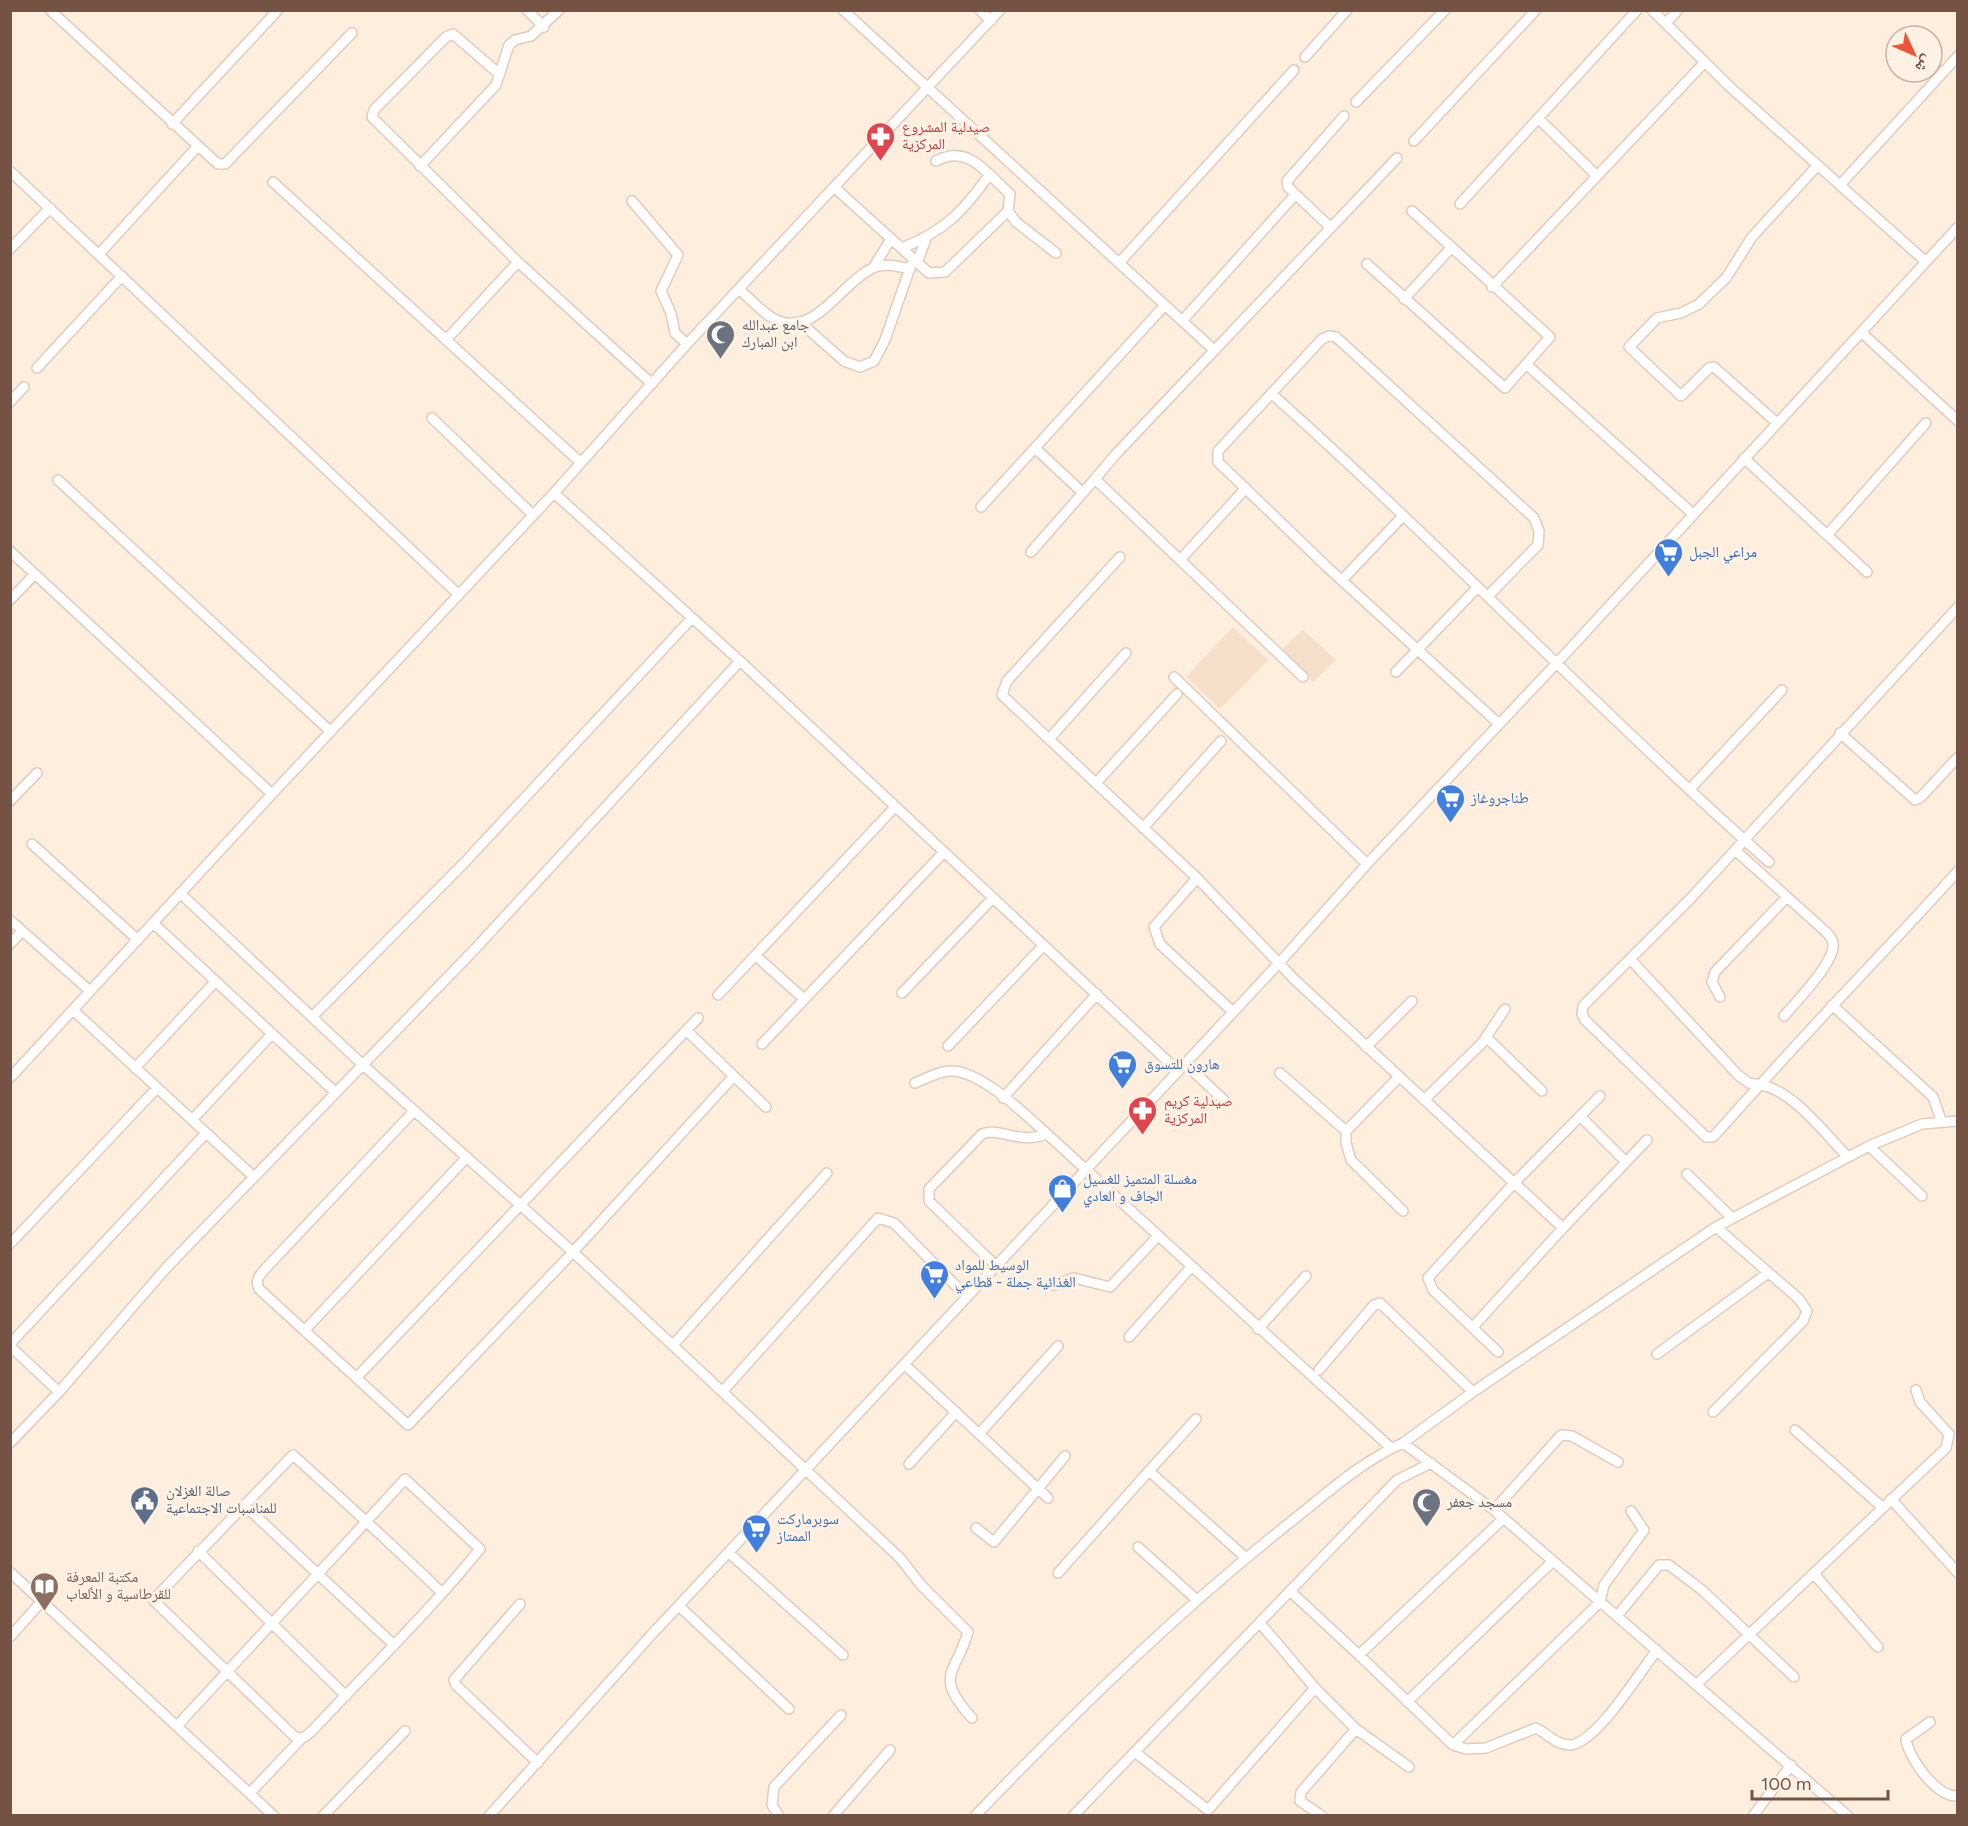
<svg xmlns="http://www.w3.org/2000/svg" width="1968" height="1826" font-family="Figtree,'Noto Naskh Arabic',sans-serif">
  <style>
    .residential { fill: #f5dfcb }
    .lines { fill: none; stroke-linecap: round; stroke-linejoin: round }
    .minor-casing { stroke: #e3cbbc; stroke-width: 12 }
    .minor { stroke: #fff; stroke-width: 9 }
    .labels { text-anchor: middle; stroke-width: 6; stroke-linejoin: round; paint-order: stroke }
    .health-label { font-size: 15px; fill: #be3a42; stroke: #fff2e4; text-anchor: start }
    .worship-label { font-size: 15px; fill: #5b616d; stroke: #fff2e4; text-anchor: start }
    .shop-label { font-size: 15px; fill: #366cbe; stroke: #fff2e4; text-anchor: start }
    .service-label { font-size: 15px; fill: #4e5e75; stroke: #fff2e4; text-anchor: start }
    .education-label { font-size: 15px; fill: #785e54; stroke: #fff2e4; text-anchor: start }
  </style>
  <rect width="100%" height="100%" fill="#feeedd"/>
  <path class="residential" d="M1233,627L1268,660L1220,709L1186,677Z
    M1303,630L1336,660L1313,682L1280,651Z"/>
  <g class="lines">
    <defs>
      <path id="minor" d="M50,10L218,164H225L352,33
        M527,10L544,27
        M843,10L1214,350
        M980,10L991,21
        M1652,10L1730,87L1925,261
        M1666,23L1678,10
        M1305,57L1347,10
        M498,73L453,34L446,37L374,110L372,117L518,262L652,384
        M1356,102L1445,10
        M1538,118L1596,175
        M172,124L278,10
        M1414,141L1536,10
        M936,161C968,143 987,174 1010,194L1008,211L1016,222L1056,253
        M420,166L496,85L509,45L515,40L531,36L559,10
        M10,171L458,594
        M273,182L580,462
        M1840,185L1958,56
        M834,187L929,273L945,272L1008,211
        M632,201L678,255L661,291L671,313L675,333L687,344
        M1460,204L1637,10
        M1330,227L1288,187L1287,181L1344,116
        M902,248C944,231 963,212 989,175
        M10,249L50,208
        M99,254L197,147
        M917,263L926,239
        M1119,263L1294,70
        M1367,264L1505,388L1550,337L1412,211
        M873,268L891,239
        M1492,287L1705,62
        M739,289C749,298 759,309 771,317C812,343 840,283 873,268C883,263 899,266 910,269
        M1404,299L1451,248
        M1182,321L1295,195
        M801,323L844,361L860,367L874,361L885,340L911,265
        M1861,332L1958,421
        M446,340L518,262
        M1526,364L1693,514
        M37,368L122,276
        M1273,395C1442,546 1599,711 1769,862
        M10,402L24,387
        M432,418L533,515
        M1776,422L1714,367L1709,368L1681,396L1629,347L1657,318L1681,313L1699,304L1726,278L1752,237L1818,165
        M1035,448L1083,493
        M1744,458L1867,572
        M58,480L330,731
        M554,493L740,661L1177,1070
        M981,507L1165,305
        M1827,535L1926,423
        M10,551L272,794
        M1031,552L1095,479
        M1120,557L1007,681L1002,695L1197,878L1295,980L1563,1228
        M1180,560L1246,488
        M1342,580L1402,517
        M1488,596L1538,545L1539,531L1534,518L1336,337L1329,336L1322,339L1218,451V462L1326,566L1499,724
        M10,600L35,574
        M1396,672L1478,587
        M1174,677L1367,864
        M1303,677L1095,479L1116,454L1397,158
        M1840,733L1915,800L1920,798L1958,757
        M1049,739L1126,653
        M1096,783L1177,694
        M1690,789L1782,690
        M10,801L37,773
        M1143,828L1221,741
        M32,844L138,940
        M1735,850L1825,931C1830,936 1834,940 1833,947C1831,966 1797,1001 1784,1016
        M1197,878L1154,927L1160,944L1232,1011
        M180,893L363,1065L573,1252L900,1558L921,1585L968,1632C956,1674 933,1675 972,1718
        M10,920L90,991
        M153,923L335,1092
        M10,944L22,931
        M756,956L804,999
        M1631,960L1738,1075L1749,1083L1760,1085C1825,1012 1893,943 1958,871
        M902,993L993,898
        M718,995L895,807
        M1720,997L1712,982L1715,972L1787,897
        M1832,1005L1933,1097L1941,1120
        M74,1011L254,1177
        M312,1017L465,862L692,618
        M687,1031L766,1107
        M1486,1037L1542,1091
        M762,1044L944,852
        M948,1046L1044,945
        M1366,1047L1412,1001
        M1184,1063L1225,1101
        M135,1068L215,982
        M1280,1073L1346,1131
        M1399,1077L1346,1131V1143L1351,1160L1403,1211
        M10,1078L272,794L554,493L687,344L1000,10
        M915,1083C926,1079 938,1071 950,1071C979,1069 1026,1115 1047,1134L1391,1448
        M1003,1098L1097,994
        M1424,1100L1482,1043L1505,1009
        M414,1111L265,1269C259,1276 255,1280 259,1289L408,1425L573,1252L734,1076
        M1580,1116L1626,1162
        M192,1120L271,1035
        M1869,1146L1922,1196
        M1847,1156C1825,1134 1792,1089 1760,1085L1713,1137H1706L1585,1020L1582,1014L1583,1006L1691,898L1958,607
        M1687,1174L1732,1218
        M10,1244L157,1088
        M996,1266L929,1201V1189L982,1134C1002,1127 1018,1145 1047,1134
        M1054,1285L1074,1278L1110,1287L1158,1236
        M1473,1327L1563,1228L1647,1140
        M1258,1329L1306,1276
        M305,1330L467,1157
        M1129,1337L1192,1266
        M10,1344L206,1133
        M673,1345L827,1173
        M10,1346L59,1392
        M1498,1352L1433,1290L1428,1278L1514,1183L1600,1096
        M1657,1354L1768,1273
        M905,1365L1048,1498
        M1319,1370L1374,1305L1380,1303L1473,1392
        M357,1377L698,1018
        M722,1392L878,1218L894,1223L967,1297
        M1713,1412L1803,1321L1807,1311L1799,1299L1716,1227
        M1795,1430L1882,1507
        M979,1434L1058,1346
        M10,1443L59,1392L167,1267L475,949L740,661
        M1403,1443L1473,1392L1716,1227L1869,1146L1922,1124L1958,1121
        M909,1464L956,1412
        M1149,1471L1196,1419
        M1891,1499L1958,1573
        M244,1505L393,1644
        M1494,1510L1561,1435L1572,1436L1618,1462
        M976,1528L994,1542L1065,1456
        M1138,1547L1197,1600
        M198,1551L346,1696
        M729,1553L843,1655
        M10,1572L274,1816
        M1058,1573L1149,1471L1245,1557
        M1814,1574L1878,1647
        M1290,1591L1359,1655L1504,1518
        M520,1604L454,1680L456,1685L538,1763
        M679,1606L789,1709
        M1617,1616L1659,1565H1669L1702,1590L1794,1677
        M10,1637L42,1601
        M1359,1655L1453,1745L1600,1602L1604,1585L1644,1530L1631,1511
        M1698,1683L1946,1448L1949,1434L1920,1402L1916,1390
        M1315,1688L1356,1729L1301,1792L1300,1801L1322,1816
        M1407,1702L1553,1561
        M1930,1722L1906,1739C1909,1759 1936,1797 1958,1796
        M177,1726C253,1643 330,1562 405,1479L480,1549C428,1613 368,1671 312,1731C306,1736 302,1741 294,1736L153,1600L293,1455C343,1500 393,1545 441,1592
        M1356,1729L1409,1767
        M1453,1745L1466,1749L1486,1748L1536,1728C1548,1734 1555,1744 1569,1745C1595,1746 1641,1670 1657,1650
        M1135,1752L1208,1810L1315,1688L1260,1623
        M250,1793L301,1739
        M323,1816L405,1731
        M489,1816L654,1632L1280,962L1367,864L1555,665L1958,227
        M779,1816L772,1805L774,1787L841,1715
        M833,1816L890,1750
        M975,1816C1074,1713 1176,1613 1288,1524C1325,1495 1360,1462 1403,1443L1494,1510L1848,1816
        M1073,1816L1397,1480L1431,1463
        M1753,1816L1791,1765"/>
    </defs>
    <use href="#minor" class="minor-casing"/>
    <use href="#minor" class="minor"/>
  </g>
  <defs>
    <symbol id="pharmacy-pin" viewBox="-11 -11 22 30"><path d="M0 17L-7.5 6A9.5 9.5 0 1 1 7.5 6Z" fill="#e0444e" stroke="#fff2e4"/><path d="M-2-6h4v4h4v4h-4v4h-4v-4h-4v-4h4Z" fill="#fff"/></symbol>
    <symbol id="mosque-pin" viewBox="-11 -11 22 30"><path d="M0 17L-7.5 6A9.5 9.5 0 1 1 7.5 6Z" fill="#6b7280" stroke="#fff2e4"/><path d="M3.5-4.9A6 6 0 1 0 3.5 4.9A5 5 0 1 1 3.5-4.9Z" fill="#fff"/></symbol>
    <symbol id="supermarket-pin" viewBox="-11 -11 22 30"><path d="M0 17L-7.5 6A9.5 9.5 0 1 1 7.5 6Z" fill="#3f7fe0" stroke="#fff2e4"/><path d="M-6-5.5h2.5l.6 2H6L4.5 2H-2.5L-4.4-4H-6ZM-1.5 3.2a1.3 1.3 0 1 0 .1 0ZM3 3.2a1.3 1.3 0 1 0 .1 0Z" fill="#fff"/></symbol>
    <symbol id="shop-pin" viewBox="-11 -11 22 30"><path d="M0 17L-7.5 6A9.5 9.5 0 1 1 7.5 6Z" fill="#3f7fe0" stroke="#fff2e4"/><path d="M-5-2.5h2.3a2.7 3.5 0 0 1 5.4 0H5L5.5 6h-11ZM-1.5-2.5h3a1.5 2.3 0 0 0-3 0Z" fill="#fff"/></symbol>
    <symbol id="civic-pin" viewBox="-11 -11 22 30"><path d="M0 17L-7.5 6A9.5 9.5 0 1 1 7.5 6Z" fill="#5c6f8a" stroke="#fff2e4"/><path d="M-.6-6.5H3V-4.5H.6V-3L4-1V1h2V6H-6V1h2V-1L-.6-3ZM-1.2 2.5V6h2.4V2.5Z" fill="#fff"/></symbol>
    <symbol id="library-pin" viewBox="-11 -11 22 30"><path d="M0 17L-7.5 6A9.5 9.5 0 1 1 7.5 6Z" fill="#8d6e63" stroke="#fff2e4"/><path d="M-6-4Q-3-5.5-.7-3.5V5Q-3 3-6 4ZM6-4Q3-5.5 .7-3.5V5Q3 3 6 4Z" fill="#fff"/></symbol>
  </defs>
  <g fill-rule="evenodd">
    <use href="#pharmacy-pin" x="864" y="120" width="33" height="45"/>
    <use href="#mosque-pin" x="704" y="318" width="33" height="45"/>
    <use href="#supermarket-pin" x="1652" y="536" width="33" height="45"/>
    <use href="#supermarket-pin" x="1434" y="782" width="33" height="45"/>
    <use href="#supermarket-pin" x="1106" y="1048" width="33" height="45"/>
    <use href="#pharmacy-pin" x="1126" y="1094" width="33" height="45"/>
    <use href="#shop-pin" x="1046" y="1172" width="33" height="45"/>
    <use href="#supermarket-pin" x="918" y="1258" width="33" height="45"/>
    <use href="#civic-pin" x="128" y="1484" width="33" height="45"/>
    <use href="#mosque-pin" x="1410" y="1486" width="33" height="45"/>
    <use href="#supermarket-pin" x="740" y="1512" width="33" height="45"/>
    <use href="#library-pin" x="28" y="1570" width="33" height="45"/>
  </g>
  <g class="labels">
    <g class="health-label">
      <text x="902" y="132">صيدلية المشروع<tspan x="902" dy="17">المركزية</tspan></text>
      <text x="1164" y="1106">صيدلية كريم<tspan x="1164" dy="17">المركزية</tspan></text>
    </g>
    <g class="worship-label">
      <text x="742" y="330">جامع عبدالله<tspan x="742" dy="17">ابن المبارك</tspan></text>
      <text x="1447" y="1507">مسجد جعفر</text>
    </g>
    <g class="shop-label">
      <text x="1689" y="557">مراعي الجبل</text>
      <text x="1471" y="803">طناجروغاز</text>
      <text x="1144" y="1069">هارون للتسوق</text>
      <text x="1083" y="1184">مغسلة المتميز للغسيل<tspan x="1083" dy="17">الجاف و العادي</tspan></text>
      <text x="955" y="1270">الوسيط للمواد<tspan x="955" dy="17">الغذائية جملة - قطاعي</tspan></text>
      <text x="777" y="1524">سوبرماركت<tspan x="777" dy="17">الممتاز</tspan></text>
    </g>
    <g class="service-label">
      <text x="166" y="1496">صالة الغزلان<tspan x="166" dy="17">للمناسبات الاجتماعية</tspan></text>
    </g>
    <g class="education-label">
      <text x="66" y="1582">مكتبة المعرفة<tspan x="66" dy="17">للقرطاسية و الألعاب</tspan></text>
    </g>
  </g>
  <rect width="1968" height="1826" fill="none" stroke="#745244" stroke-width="24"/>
  <g transform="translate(1914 54) rotate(134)"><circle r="28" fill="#fff2e4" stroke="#c7b2a4" stroke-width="1.5"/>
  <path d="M0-4.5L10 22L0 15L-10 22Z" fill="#f05339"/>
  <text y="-9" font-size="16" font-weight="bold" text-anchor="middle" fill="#745244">ش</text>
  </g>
  <path d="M1752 1790v9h136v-9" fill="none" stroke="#745244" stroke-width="3"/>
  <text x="1761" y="1790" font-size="18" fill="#745244" stroke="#fff2e4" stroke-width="4.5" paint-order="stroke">100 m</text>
</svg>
